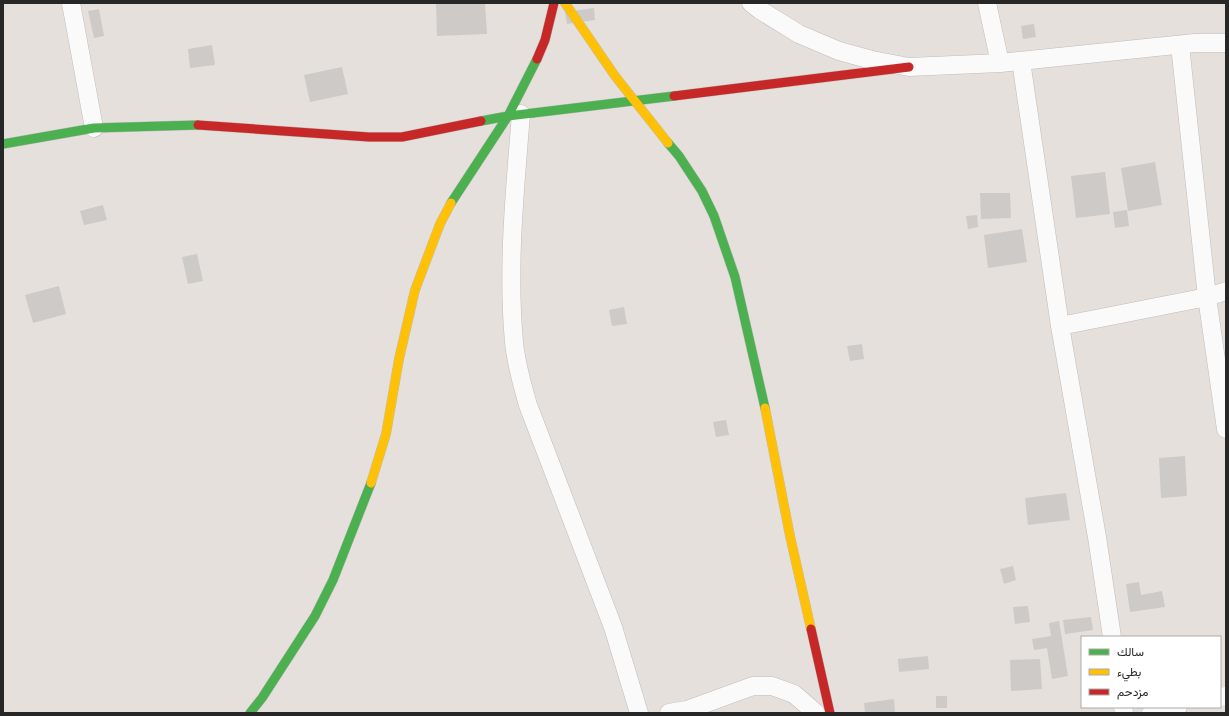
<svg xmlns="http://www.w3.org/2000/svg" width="1229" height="716" font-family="'Alegreya Sans',Vazirmatn,sans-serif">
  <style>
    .building { fill: #cecac7 }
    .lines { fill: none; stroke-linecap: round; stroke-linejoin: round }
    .street-casing { stroke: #bfbdbd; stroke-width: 19 }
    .fast-casing { stroke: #bfbdbd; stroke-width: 10 }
    .slow-casing { stroke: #bfbdbd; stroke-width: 10 }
    .jam-casing { stroke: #bfbdbd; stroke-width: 10 }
    .street { stroke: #fbfafa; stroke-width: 18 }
    .fast { stroke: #4caf50; stroke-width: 9 }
    .slow { stroke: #ffc107; stroke-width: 9 }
    .jam { stroke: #c62828; stroke-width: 9 }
  </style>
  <rect width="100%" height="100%" fill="#e6e0dc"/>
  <path class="building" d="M455,3H485L487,34L437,36L436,4Z
    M594,8L595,20L567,24L565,12Z
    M99,9L104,36L94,38L88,11Z
    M1034,24L1036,37L1023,39L1021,26Z
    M212,45L215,65L190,68L188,49Z
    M342,67L348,94L310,102L304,75Z
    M1155,162L1162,205L1128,211L1121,168Z
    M1105,172L1110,214L1076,218L1071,176Z
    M980,193H1010L1011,218L981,219Z
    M103,205L107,220L84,225L80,211Z
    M1127,210L1129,226L1115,228L1113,212Z
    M977,215L978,227L968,229L966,216Z
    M1022,229L1027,262L988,268L984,235Z
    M197,254L203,281L188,284L182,257Z
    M59,286L66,314L33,323L25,295Z
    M624,307L627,324L612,326L609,310Z
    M862,344L864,359L850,361L847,346Z
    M726,420L729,435L716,437L713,422Z
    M1185,456L1187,496L1161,498L1159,458Z
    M1066,493L1070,520L1028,525L1025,498Z
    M1013,566L1016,580L1004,584L1000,569Z
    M1139,582L1141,595L1162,591L1165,607L1130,612L1126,584Z
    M1028,606L1030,622L1015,624L1013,607Z
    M1091,617L1093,630L1065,634L1063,620Z
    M1059,621L1068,676L1052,679L1047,648L1034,650L1032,639L1051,636L1049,623Z
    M928,656L929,669L899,672L898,659Z
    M1040,659L1042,689L1011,691L1010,660Z
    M936,696H947V708H936Z
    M894,699L895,713H865L864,703Z"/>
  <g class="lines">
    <defs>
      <path id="street" d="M71,3L94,128
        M751,3L760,10L799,34L839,51L872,60L909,67L1000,63L1195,43H1226
        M987,3L1000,63
        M1180,45L1207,297L1226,429
        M1021,61L1060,326L1097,537L1112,637
        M521,114C515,190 507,266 514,342C516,364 522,384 528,405L613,627L639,713
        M1060,326L1207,297L1226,291
        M1220,697L1226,696
        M1123,707L1124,713
        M669,713L687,710L753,686H772L794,694L816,713
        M1151,713L1178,707"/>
      <path id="fast" d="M481,121L508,116L674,96
        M668,143L679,156L702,191L714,216L735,277L765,408
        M3,144L94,128L198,125
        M451,203L508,116L537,59
        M250,713L262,698L315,616L333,580L371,483"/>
      <path id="slow" d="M565,3L615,76L668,143
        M765,408L790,536L811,629
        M371,483L386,434L399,359L415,290L440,224L451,203"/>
      <path id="jam" d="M537,59L545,40L554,3
        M674,96L909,67
        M198,125L369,137H402L481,121
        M811,629L830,713"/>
    </defs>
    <use href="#street" class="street-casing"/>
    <use href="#fast" class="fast-casing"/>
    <use href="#slow" class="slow-casing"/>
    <use href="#jam" class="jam-casing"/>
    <use href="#street" class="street"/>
    <use href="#fast" class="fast"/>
    <use href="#slow" class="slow"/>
    <use href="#jam" class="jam"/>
  </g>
  <rect width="1229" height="716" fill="none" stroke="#272727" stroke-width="8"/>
  <rect x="1081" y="636" width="140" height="72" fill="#ffffff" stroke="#a9a9a9"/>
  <rect x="1089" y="649" width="20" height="6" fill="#4caf50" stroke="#a9a9a9"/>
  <text x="1117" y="656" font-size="12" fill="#272727">سالك</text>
  <rect x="1089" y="669" width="20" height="6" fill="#ffc107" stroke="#a9a9a9"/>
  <text x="1117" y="676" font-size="12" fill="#272727">بطيء</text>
  <rect x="1089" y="689" width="20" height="6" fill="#c62828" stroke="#a9a9a9"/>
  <text x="1117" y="696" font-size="12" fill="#272727">مزدحم</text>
</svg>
